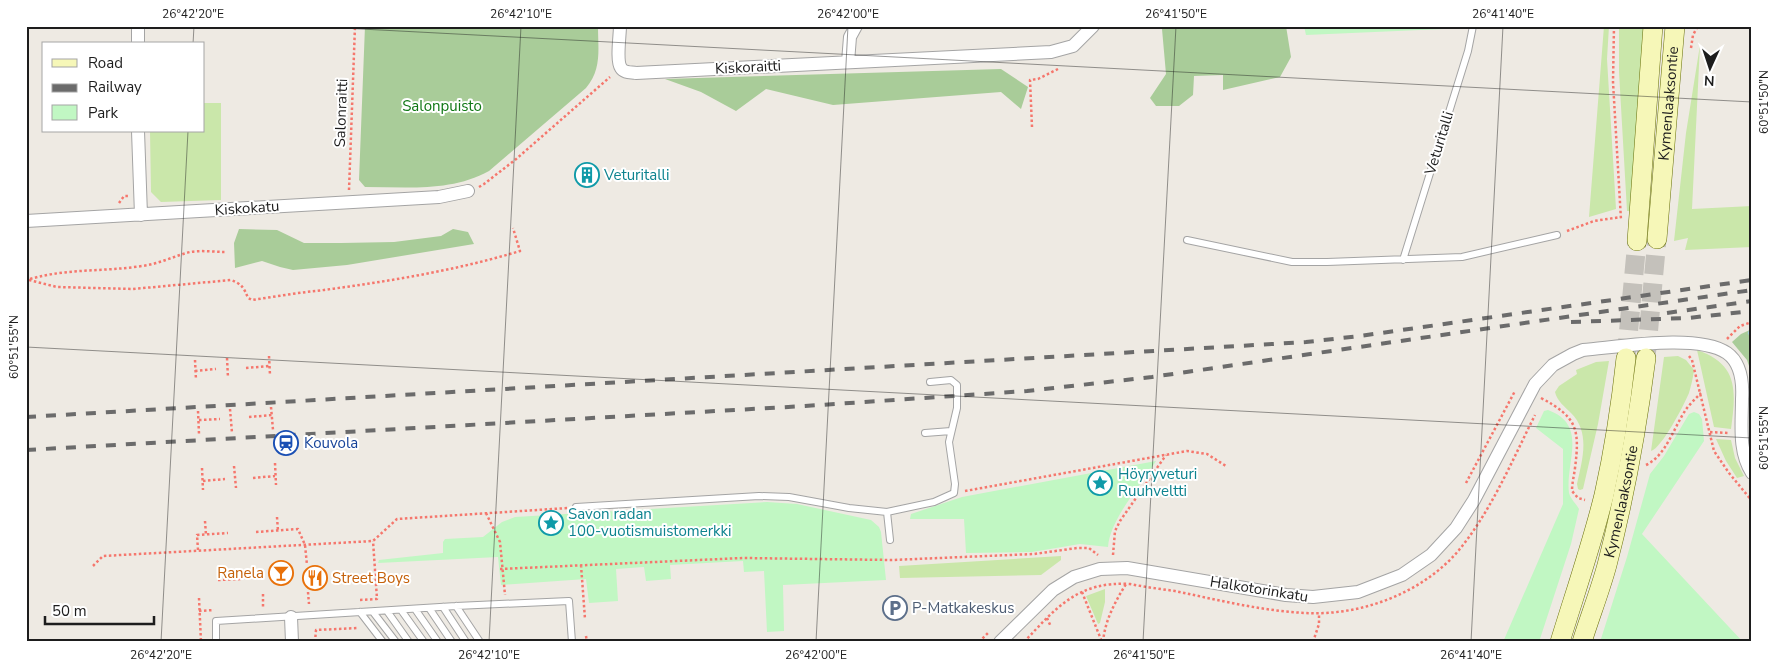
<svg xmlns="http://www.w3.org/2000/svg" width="1778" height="668" font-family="'Nunito Sans',sans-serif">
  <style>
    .grass { fill: #cae7aa }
    .forest { fill: #a9cc99 }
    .park { fill: #c1f7c3 }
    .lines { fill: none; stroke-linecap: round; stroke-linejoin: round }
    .stream { stroke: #a4d0da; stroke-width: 4.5 }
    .secondary-tunnel { stroke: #c4c1bb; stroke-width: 19; stroke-dasharray: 19 9; stroke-linecap: butt }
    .service-casing { stroke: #a4a4a4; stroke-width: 8 }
    .minor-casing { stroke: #a4a4a4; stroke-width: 14 }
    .secondary-casing { stroke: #676f08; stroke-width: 20 }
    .path { stroke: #f5776d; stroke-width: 2.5; stroke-dasharray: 2.5 2.5; stroke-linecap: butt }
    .service { stroke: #fff; stroke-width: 6 }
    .minor { stroke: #fff; stroke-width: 12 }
    .secondary { stroke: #f6f7b8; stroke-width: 19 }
    .rail { stroke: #6b6b6b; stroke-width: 4; stroke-dasharray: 10 10; stroke-linecap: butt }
    .ticks { fill: none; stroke: #1d1d1d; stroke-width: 1; stroke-opacity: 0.45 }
    .labels { text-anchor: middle; stroke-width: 4; stroke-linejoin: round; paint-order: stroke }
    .street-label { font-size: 15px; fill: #1d1d1d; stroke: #fff }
    .park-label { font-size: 15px; fill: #0f7714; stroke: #fff }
    .culture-label { font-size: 15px; fill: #0d838f; stroke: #fff; text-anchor: start }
    .transit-label { font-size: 15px; fill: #164399; stroke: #fff; text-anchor: start }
    .food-label { font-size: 15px; fill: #c56008; stroke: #fff; text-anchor: end }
    .service-label { font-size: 15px; fill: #4e5e75; stroke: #fff; text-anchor: start }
    .neatline { fill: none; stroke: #1d1d1d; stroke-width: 2 }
    .ticks-label { font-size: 12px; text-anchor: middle; fill: #1d1d1d }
  </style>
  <rect width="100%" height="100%" fill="#eeeae3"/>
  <path class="grass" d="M1604,26H1609L1607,59L1616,209L1589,217Z
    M1619,26H1644L1630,211H1627L1619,72Z
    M1700,45L1692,209L1752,206V247L1685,250L1688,238L1674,241L1686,133Z
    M204,103H221V200L161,202L151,192L150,131H204Z
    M1697,350C1739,364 1736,392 1731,429L1714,427Z
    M1678,356L1686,360L1694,370C1693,378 1691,386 1689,393C1684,405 1662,448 1651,451L1664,357Z
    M1609,361L1598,424L1583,489L1580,490L1578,489L1577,484C1582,460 1591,433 1571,413C1565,407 1557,401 1555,392L1559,386L1577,374L1576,370L1596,362Z
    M1716,439L1731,440L1735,458L1744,476L1737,478L1726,461Z
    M1061,556V560L1041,575L900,578L899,566Z
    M1105,589V602L1100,623L1098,624L1086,596Z"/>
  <path class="forest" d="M365,26H598C598,50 602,69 586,88L489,171C451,192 407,187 365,187L359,180Z
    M1227,26H1286L1291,57L1280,77L1223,90V75L1194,76L1193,95L1179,106H1156L1150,98L1166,74L1162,29Z
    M1001,69L1028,87L1021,109L1001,92L833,105L766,89L736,111L701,92L665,79Z
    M239,229L277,230L304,243H341L394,242L441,236L453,229L468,232L474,244L347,265L293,270L280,267L262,261L235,268L234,243Z
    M1752,329V431L1750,430L1751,372L1747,360L1732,342L1741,334Z"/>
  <path class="park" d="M1304,26H1466V28L1306,35Z
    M1548,410C1589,425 1565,462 1569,493C1571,500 1576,503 1579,509L1571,544L1539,642H1503L1563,504V449L1536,428L1544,411Z
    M1694,412L1699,414L1702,419L1704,441L1642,534L1743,642H1600L1627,557L1650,474L1664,456L1689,414Z
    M1156,461C1141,485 1110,519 1108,547L1080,544L1032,552L966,553L964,519H910L911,514L962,497Z
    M767,502L797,504L871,520L879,527L881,532L886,580L783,585L784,631L767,632L764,571L744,572L743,561L670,565L671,579L646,581L644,567L616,569L618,601L589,603L586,579L501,585L498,557L378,563L379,560L443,553V542L445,539L483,537L502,522L515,517Z"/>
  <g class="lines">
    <path class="stream" d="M1750,333L1752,334"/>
    <path class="secondary-tunnel" d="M1626,358L1637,241
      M1646,358L1657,239"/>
    <defs>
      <path id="service" d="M1187,240L1292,262H1327L1462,257L1557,235
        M1403,260L1468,51L1473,26
        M925,433L951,431
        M576,507L759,496L789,497L849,508L887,512L890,540
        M887,512L934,502L954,493L955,484L949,442L957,408V385L951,380L930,382
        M456,606L480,642
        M443,607L466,642
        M429,608L452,642
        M415,609L438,642
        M401,610L424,642
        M387,611L409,642
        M360,612L383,642
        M373,612L396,642
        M216,642V621L456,606L569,601L572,642"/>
      <path id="minor" d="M620,26C620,35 616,61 621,68C624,73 631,72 636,73L1051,52L1073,46L1093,26
        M138,44V26
        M848,62L850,37L856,26
        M138,131L141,215
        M26,221L439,197L468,191
        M291,617L292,642
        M1000,642L1053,590L1074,577L1100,569L1127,568L1286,595L1313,597L1358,592L1402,575L1431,555L1456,528L1474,500L1535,384L1553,365L1573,354L1583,350C1619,347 1698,333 1727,353C1741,363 1743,383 1742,399C1742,424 1738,451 1752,473"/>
      <g id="secondary">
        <path id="s1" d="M1657,239L1675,26"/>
        <path d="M1637,241L1653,26"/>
        <path d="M1560,642C1575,593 1592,544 1604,495C1614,450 1621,404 1626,358"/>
        <path id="s2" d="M1582,642C1590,616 1600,591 1607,565C1625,496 1637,428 1646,358"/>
      </g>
    </defs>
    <use href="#service" class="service-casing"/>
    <use href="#minor" class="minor-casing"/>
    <use href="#secondary" class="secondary-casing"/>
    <path class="path" d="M1614,26L1613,82L1621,220
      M1691,48L1693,35L1698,26
      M1032,127L1030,80L1038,79L1058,69
      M479,187L484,184L515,160L610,77
      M349,190L355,26
      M119,203L124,196H128
      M1567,231L1594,221L1621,217
      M30,279C69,268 103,272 142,266C159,264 174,256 190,252C201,250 214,252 225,252
      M29,280L57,287L133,289L231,280C242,284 244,288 248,298L252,300C273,297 295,293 316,291C385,282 454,271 520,251L513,228
      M1727,339L1740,326L1752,322
      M269,356L270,375
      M1689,356L1692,360L1714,451L1729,473L1752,501
      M227,358L228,378
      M195,360L196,380
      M246,368L269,366
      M195,371L216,369
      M1541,398C1577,417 1580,429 1575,468C1574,476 1572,483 1572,491L1578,498L1585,500
      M271,407L273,430
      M230,409L232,433
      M198,411L199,434
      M249,417L272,415
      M199,420L220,419
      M1710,432L1729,433
      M275,463L276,485
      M1646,465C1667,455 1674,426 1687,408C1691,403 1696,398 1701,393
      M234,466L236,488
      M202,468L203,490
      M253,478L275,476
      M203,481L225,479
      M1466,483L1515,391
      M965,491L1187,451L1207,454L1226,466
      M486,513L500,542L505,595
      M277,517L278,531
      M205,521L206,535
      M256,532L298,529L305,545L307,565
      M198,550L197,535L228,533
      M1113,555L1115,531L1120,521L1166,455
      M581,565L585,619
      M93,566L103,556L373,541L397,519L568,508
      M500,569L743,558L892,560L1034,554L1077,548H1089L1098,555
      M218,580L241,579
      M308,592L309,604
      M1082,592L1102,642
      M263,594V607
      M199,598L201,642
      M360,600L377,599L373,541
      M199,611L214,610
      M1047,618L1051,627
      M586,636L587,642
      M315,642L316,630L358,628
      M979,642L989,632
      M1024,642C1057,607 1078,581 1130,584C1145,587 1160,589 1175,591C1218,600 1262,611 1306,613C1361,616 1423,593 1459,550C1491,511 1512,461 1535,415
      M1103,642C1105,620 1115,602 1126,584
      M1313,642L1319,624V613"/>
    <use href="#service" class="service"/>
    <use href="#minor" class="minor"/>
    <use href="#secondary" class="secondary"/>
    <path class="rail" d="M1667,313L1752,301
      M1571,322L1688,318L1752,311
      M26,417L1306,342L1360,336L1752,280
      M26,450L805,406L1027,391L1152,377L1752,290"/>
  </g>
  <path class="ticks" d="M304,26L1752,102M193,44L194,26M26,347L1752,438M161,642L188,131M489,642L521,26M816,642L848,26M1143,642L1176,26M1471,642L1503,26"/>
  <defs>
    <symbol id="building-ring" viewBox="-11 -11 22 22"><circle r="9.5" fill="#fff" stroke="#0f9aa8" stroke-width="1.5"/><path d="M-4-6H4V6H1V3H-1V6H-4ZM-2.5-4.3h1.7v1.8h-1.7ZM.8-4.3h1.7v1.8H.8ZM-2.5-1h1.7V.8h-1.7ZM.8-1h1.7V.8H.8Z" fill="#0f9aa8"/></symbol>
    <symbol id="station-ring" viewBox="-11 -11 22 22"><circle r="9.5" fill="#fff" stroke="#1a4fb4" stroke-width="1.5"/><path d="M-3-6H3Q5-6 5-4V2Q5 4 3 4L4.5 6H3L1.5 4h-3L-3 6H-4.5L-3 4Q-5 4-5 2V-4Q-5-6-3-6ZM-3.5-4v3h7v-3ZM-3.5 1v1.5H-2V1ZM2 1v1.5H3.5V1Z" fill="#1a4fb4"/></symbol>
    <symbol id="sight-ring" viewBox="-11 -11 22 22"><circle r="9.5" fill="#fff" stroke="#0f9aa8" stroke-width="1.5"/><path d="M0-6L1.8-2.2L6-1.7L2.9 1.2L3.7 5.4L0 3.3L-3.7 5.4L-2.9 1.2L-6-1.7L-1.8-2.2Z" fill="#0f9aa8"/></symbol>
    <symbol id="bar-ring" viewBox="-11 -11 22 22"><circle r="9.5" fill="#fff" stroke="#e8710a" stroke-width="1.5"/><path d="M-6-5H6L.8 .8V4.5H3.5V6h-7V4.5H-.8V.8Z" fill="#e8710a"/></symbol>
    <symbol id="restaurant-ring" viewBox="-11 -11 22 22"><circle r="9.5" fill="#fff" stroke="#e8710a" stroke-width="1.5"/><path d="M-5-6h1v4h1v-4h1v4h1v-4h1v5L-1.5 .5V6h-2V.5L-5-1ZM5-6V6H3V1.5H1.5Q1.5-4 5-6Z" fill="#e8710a"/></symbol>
    <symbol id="parking-ring" viewBox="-11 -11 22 22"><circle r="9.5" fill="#fff" stroke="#5c6f8a" stroke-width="1.5"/><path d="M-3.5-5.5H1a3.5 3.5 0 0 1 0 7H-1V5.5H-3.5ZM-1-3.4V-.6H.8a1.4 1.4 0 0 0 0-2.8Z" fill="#5c6f8a"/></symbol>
  </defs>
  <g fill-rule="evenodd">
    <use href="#building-ring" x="573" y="161" width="28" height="28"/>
    <use href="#station-ring" x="272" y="429" width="28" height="28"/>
    <use href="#sight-ring" x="1086" y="469" width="28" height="28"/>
    <use href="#sight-ring" x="537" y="509" width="28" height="28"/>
    <use href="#bar-ring" x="267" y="559" width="28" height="28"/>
    <use href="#restaurant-ring" x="301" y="564" width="28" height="28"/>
    <use href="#parking-ring" x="881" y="594" width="28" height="28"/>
  </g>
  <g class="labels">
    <g class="street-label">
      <text transform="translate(748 67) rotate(-3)" y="5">Kiskoraitti</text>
      <text dy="5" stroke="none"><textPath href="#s1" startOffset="136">Kymenlaaksontie</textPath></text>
      <text transform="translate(341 113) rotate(-88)" y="5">Salonraitti</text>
      <text transform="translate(1439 143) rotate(-73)" y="5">Veturitalli</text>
      <text transform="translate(247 208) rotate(-4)" y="5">Kiskokatu</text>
      <text dy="5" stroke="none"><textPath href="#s2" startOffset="146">Kymenlaaksontie</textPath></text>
      <text transform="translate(1259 589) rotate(9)" y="5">Halkotorinkatu</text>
    </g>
    <g class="park-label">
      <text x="442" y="111">Salonpuisto</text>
    </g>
    <g class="culture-label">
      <text x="604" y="180">Veturitalli</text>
      <text x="1118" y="479">Höyryveturi<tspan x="1118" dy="17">Ruuhveltti</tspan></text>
      <text x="568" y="519">Savon radan<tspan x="568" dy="17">100-vuotismuistomerkki</tspan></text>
    </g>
    <g class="transit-label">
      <text x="304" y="448">Kouvola</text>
    </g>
    <g class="food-label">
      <text x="264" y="578">Ranela</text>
      <text x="332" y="583" text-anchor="start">Street Boys</text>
    </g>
    <g class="service-label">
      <text x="912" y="613">P-Matkakeskus</text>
    </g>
  </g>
  <rect width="1778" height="668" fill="none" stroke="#ffffff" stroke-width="55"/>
  <rect x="42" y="42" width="162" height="90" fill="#ffffff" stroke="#a5a5a5"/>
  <rect x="52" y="59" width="25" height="8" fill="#f6f7b8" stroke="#a5a5a5"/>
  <text x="88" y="68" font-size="15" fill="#1d1d1d">Road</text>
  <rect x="52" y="84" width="25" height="8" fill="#6b6b6b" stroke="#a5a5a5"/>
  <text x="88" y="92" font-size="15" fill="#1d1d1d">Railway</text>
  <rect x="52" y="105" width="25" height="15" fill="#c1f7c3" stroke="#a5a5a5"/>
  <text x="88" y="118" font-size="15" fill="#1d1d1d">Park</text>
  <g transform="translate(1710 68) rotate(183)" stroke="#ffffff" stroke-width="4" paint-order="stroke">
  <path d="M0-4L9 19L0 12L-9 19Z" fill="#1d1d1d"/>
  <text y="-8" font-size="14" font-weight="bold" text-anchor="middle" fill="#1d1d1d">N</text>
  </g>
  <path d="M45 616v8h109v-8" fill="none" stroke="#1d1d1d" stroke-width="2.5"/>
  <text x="52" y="616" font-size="15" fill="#1d1d1d" stroke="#ffffff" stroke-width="4" paint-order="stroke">50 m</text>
  <rect x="28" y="28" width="1722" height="612" class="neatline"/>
  <g class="ticks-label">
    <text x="193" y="18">26°42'20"E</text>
    <text x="521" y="18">26°42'10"E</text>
    <text x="848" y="18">26°42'00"E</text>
    <text x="1176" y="18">26°41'50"E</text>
    <text x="1503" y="18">26°41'40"E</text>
    <text transform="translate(1764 102) rotate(-90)" y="4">60°51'50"N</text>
    <text transform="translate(14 347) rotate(-90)" y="4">60°51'55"N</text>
    <text transform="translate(1764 438) rotate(-90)" y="4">60°51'55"N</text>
    <text x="161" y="659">26°42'20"E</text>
    <text x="489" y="659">26°42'10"E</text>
    <text x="816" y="659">26°42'00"E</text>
    <text x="1144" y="659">26°41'50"E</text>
    <text x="1471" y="659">26°41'40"E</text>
  </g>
</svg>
